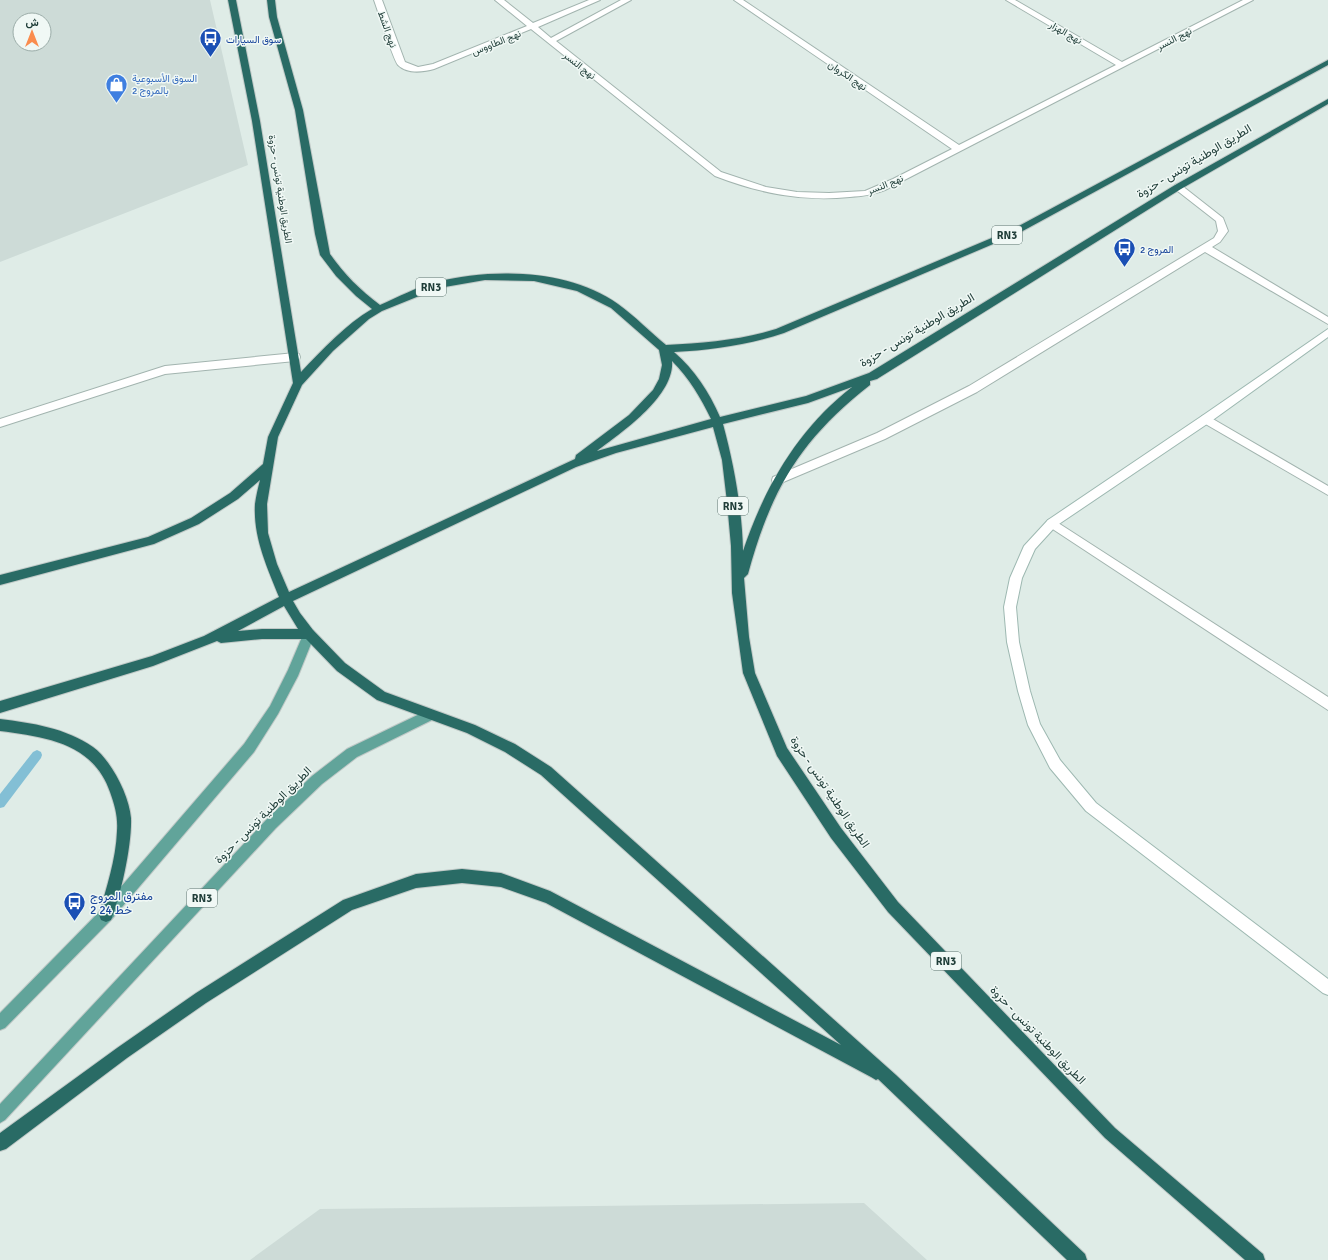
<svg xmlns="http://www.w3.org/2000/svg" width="1328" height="1260" font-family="Signika,Vazirmatn,sans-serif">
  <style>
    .built { fill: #cddbd7; fill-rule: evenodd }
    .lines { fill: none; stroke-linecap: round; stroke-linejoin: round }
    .stream { fill: #83bfd5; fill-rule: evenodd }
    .lane-casing { stroke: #a2b4af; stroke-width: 2 }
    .street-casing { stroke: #a2b4af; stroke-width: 2 }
    .secondary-casing { stroke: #9db8b1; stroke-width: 2 }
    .primary-casing { stroke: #c0c9c7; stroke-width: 2 }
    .highway-casing { stroke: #c0c9c7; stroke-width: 2 }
    .lane { fill: #fff; fill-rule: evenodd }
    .street { fill: #fff; fill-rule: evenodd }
    .secondary { fill: #fff; fill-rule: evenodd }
    .primary { fill: #61a49a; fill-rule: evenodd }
    .highway { fill: #296b65; fill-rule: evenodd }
    .labels { text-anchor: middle; stroke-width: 3; stroke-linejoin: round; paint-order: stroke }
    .far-street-label { font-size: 10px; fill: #1f3d38; stroke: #f0f8f5 }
    .far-transit-label { font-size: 10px; fill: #164399; stroke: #f0f8f5; text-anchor: start }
    .far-shop-label { font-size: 10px; fill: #366cbe; stroke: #f0f8f5; text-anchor: start }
    .shield { fill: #f0f8f5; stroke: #5e7571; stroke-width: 1 }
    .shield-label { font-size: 11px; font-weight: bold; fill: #1f3d38 }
    .street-label { font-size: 12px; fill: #1f3d38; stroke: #f0f8f5 }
    .transit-label { font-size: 12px; fill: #164399; stroke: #f0f8f5; text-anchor: start }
  </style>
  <rect width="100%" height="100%" fill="#dfece7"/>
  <path class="built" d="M0,0H210L248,165L0,262ZM20,20H44V44H20Z
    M864,1203L927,1260H250L320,1209Z"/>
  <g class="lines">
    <path class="stream" d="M37,750L41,752L42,755L41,758L4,807L0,808V794L33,752Z"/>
    <defs>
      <path id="lane" d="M295,353L299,354L300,357L299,360L295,361L165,374L0,427V419L165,366Z"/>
      <path id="street" d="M374,0H382L405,62L418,67L433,64L527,26L495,0H504L533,23L589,0H600L538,27L551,38L621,0H631L556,41L721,172L766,187L797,192L829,193L865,191L893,179L952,149L734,0H743L959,145L1116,65L1006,0H1015L1122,62L1243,0H1253L885,190C873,195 862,196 850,197C802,202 759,193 715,176L531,29L434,69C423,72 407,74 398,65C393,59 378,11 374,0Z
        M1178,184L1181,185L1223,218L1228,231L1220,242L1212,247L1328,317V324L1205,252L977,392L885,439L781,483L777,484L773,483L772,480L773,477L877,433L969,386L1214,238L1218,231L1216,221L1175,189L1174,187L1175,185Z
        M1206,415L1328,486V495L1202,422L1201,419L1202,416Z
        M1052,519L1328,697V710L1048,526L1046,523L1048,520Z"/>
      <path id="secondary" d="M1328,329V337L1210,422L1056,526L1035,549L1022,578L1016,607L1019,642L1030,691L1040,724L1060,760L1096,803L1328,979V995L1323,993L1086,811L1050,768L1028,725L1018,691L1007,642L1004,607L1010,578L1024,546L1048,520L1202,416Z"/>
      <path id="primary" d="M309,629L313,630L315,634L298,676L278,714L254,752L111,920L5,1028L0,1030V1013L101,910L244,744L270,706L288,670L305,630Z
        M430,709L434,711L436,715L434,719L357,757L322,784L276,828L5,1120L0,1123V1104L266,820L312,776L347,749Z"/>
      <path id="highway" d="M228,0H236L260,121L301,372C323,349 345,325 372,309L356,296L336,276L320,255L315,234L295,110L269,17L267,0H275L277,17L303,110L330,254C344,274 360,290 380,305C398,297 417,287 436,282C493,268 569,269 618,304C635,316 650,332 666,345C704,343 741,340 776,329L1013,229L1328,60V65L1019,233L784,333C748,345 712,350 674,352C695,370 709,392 720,417L806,396L869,373L1175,185L1328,99V104L1181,189L877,379L870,381V385C801,439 771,489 748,574L744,578L749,637L755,673L787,748L841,828L898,902L1115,1128L1263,1254L1265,1260H1245L1105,1138L888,912L831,838L777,756L743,673L732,593L731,546L727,502L722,460L713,427L616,453L576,467L293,601L300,613L313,630L345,663L385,692L475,725L515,744L551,767L896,1075L1085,1254L1087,1260H1067L878,1079L876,1080L871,1077L546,903L501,887L462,883L416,888L352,910L206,1003L127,1058L6,1149L0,1151V1133L117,1048L196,993L343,900L416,874L462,869L501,873L550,891L841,1045L541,775L505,752L467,733L377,700L337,671L306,639H262L221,643L217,641L153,666L0,713V701L152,656L204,636L279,597C267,567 253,537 255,504C256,496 258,488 260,480L238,499L199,524L154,544L0,585V575L148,537L191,518L230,493L263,464L268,437L293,383L252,121ZM485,280L534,281L577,291L611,308L659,350L662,365L659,379L653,390L629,415L576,455L575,459L289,592L277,564L268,533L267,504L278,437L302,385L333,351L369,319L382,311L439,288ZM672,361C689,378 701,398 711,419L597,451C621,433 675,396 672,361ZM852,387C798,429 765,486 743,551C742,508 734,465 723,424L808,403ZM284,606L298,629H262L238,631Z
        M0,719C32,723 66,728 93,747C111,760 129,795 131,818C132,845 121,895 111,920L106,922L101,920L99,915C106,888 116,860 117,831C118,817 115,806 110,792C93,743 46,737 0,731Z"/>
    </defs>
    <use href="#lane" class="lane-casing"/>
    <use href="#street" class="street-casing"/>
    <use href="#secondary" class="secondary-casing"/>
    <use href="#primary" class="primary-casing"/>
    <use href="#highway" class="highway-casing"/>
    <use href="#lane" class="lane"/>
    <use href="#street" class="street"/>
    <use href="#secondary" class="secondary"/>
    <use href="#primary" class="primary"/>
    <use href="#highway" class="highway"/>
  </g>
  <defs>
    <symbol id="bus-pin" viewBox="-11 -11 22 30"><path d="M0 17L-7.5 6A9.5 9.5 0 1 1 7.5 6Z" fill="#1a4fb4" stroke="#f0f8f5"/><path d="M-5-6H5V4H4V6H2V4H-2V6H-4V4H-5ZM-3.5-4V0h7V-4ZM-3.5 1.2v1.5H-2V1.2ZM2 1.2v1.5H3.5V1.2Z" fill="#fff"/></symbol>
    <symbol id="shop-pin" viewBox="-11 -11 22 30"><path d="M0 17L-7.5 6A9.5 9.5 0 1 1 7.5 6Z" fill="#3f7fe0" stroke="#f0f8f5"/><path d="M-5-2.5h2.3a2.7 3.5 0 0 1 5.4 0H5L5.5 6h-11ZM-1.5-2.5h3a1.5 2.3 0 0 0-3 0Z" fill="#fff"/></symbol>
  </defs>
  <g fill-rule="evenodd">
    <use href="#bus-pin" x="198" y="26" width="25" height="34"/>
    <use href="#shop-pin" x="104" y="72" width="25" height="34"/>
    <use href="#bus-pin" x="1112" y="236" width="25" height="34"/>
    <use href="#bus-pin" x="62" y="890" width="25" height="34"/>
  </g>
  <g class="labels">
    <g class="far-street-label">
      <text transform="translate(388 29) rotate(70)" y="4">نهج الشط</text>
      <text transform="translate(1066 32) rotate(30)" y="4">نهج الهزار</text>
      <text transform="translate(1174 38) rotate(-27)" y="4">نهج النسر</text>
      <text transform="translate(496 42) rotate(-22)" y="4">نهج الطاووس</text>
      <text transform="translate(580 65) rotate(38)" y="4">نهج النسر</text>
      <text transform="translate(848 75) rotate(34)" y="4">نهج الكروان</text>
      <text transform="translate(885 184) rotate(-22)" y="4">نهج النسر</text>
      <text transform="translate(281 189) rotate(81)" y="4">الطريق الوطنية تونس - حزوة</text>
    </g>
    <g class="far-transit-label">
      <text x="226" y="43">سوق السيارات</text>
      <text x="1140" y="253">المروج 2</text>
    </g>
    <g class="far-shop-label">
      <text x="132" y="82">السوق الأسبوعية<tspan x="132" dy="12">بالمروج 2</tspan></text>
    </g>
    <g class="shield">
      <rect x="992" y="226" width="30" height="18" rx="3"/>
      <rect x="416" y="278" width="30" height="18" rx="3"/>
      <rect x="718" y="497" width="30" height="18" rx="3"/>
      <rect x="187" y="889" width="30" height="18" rx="3"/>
      <rect x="931" y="952" width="30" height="18" rx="3"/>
    </g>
    <g class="shield-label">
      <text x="1007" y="239">RN3</text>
      <text x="431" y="291">RN3</text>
      <text x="733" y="510">RN3</text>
      <text x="202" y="902">RN3</text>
      <text x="946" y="965">RN3</text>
    </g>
    <g class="street-label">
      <text transform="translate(1194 161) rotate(-31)" y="4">الطريق الوطنية تونس - حزوة</text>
      <text transform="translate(917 330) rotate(-31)" y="4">الطريق الوطنية تونس - حزوة</text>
      <text transform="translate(830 792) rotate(56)" y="4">الطريق الوطنية تونس - حزوة</text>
      <text transform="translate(263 815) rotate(-45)" y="4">الطريق الوطنية تونس - حزوة</text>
      <text transform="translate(1038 1035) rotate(46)" y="4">الطريق الوطنية تونس - حزوة</text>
    </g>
    <g class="transit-label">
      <text x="90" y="900">مفترق المروج<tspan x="90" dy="14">2 خط 24</tspan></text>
    </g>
  </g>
  <g transform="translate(32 32)"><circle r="19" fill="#f0f8f5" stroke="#9cada9"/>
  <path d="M0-3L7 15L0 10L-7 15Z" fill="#fa8c4e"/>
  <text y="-6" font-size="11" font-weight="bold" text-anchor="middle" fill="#1f3d38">ش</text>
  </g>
</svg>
